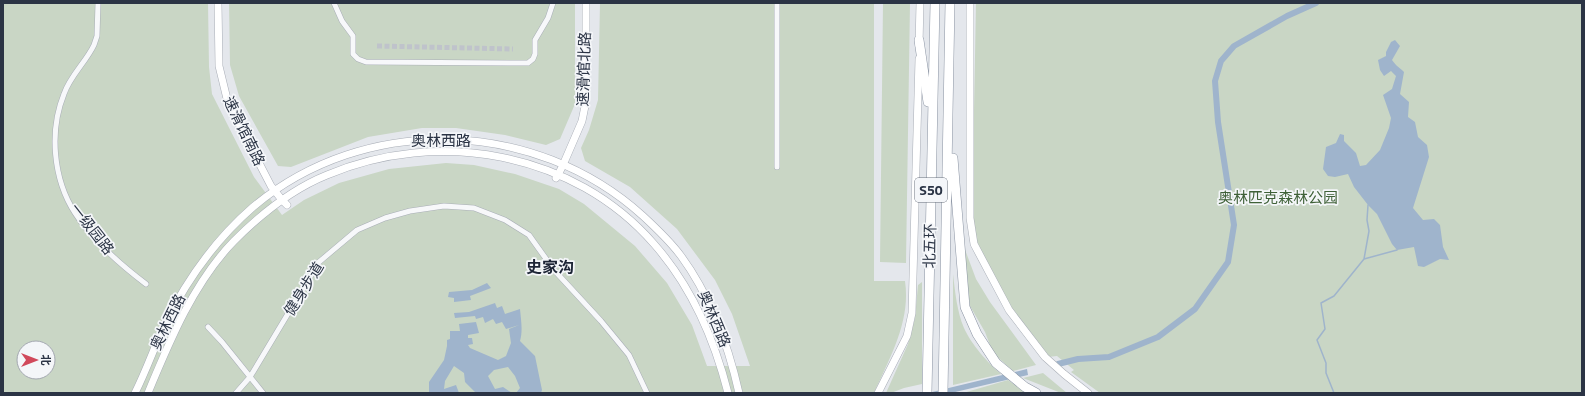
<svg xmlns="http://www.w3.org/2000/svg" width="1585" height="396" font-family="'Titillium Web','Noto Sans SC',sans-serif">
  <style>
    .green { fill: #c9d6c5; fill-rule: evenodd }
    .water { fill: #9fb4cc }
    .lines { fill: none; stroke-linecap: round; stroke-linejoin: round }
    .stream { stroke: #9fb4cc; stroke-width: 1.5 }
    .canal { stroke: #9fb4cc; stroke-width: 6 }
    .street-tunnel { stroke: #bfc3cb; stroke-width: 5; stroke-dasharray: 5 2.5; stroke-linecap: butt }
    .street-casing { stroke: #a9aeb7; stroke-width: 6 }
    .secondary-casing { stroke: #a9aeb7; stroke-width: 8 }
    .highway-casing { stroke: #8b94a3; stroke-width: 10 }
    .street { stroke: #f7f8fa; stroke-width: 5 }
    .secondary { stroke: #fff; stroke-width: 7 }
    .highway { stroke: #fff; stroke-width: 9 }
    .labels { text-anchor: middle; stroke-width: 3.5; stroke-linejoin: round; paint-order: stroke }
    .shield { fill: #f4f6f9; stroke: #676e7b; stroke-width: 1 }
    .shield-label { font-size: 14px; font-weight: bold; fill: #2b3445 }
    .street-label { font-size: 15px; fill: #2b3445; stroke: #f4f6f9 }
    .park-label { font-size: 15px; fill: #3f6138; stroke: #f4f6f9 }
    .neighbourhood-label { font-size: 16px; font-weight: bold; fill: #1d2536; stroke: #f4f6f9 }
  </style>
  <rect width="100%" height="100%" fill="#e4e7ec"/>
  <path class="green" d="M3,3H208L209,67L212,94L254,177L282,215L304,200L339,183L389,169L446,163L474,165L515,174L559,189L584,204L635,246L667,283L692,325L707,366H750L732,314L715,280L677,229L630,187L585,161L581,148L589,130L598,100L600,3H874V281H905C911,321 890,357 874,393H3ZM24,348H48V372H24Z
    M229,3H575V104L560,139L546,145L505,135L456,128H422L368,137L291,167L278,166L239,96L230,65Z
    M883,3H910L906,263L880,262Z
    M976,3H1582V393H1100L1071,372L1074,370L1057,356L1048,357L1011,309L976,242L972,217Z
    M964,247L976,279L990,302L1036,365L1013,371L993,353L985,332L970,306L966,277Z
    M953,274C955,291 957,312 964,328C971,344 988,363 1001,374L953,385Z
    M922,282V384L904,388L891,393H886L908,344L915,318L918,285Z
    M1043,373L1067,393H1061L1023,378Z
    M1008,380L1026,393H963Z"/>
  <path class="water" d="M1395,40L1400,46L1392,60C1396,66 1400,68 1404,72L1400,94L1409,102L1408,117L1415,122L1418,137L1427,145L1429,157L1413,208L1423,220L1434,219L1440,225L1443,247L1449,260L1440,259L1424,267L1418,266L1414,247L1397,250L1392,244L1377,214L1368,205L1354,187L1348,174L1335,177L1328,176L1323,169L1326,147L1336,143L1340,134L1344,135V141L1356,153L1360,166L1366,165L1380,150L1389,128L1391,118L1383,95L1392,89L1396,76L1391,71L1384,76L1380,70L1378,60L1386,56V52L1391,42Z
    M487,283L491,288L470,296L471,300L454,302V298L448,297L449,292L472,290Z
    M495,303L497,308L502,306L505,314L520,309C521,320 523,331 520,341L535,356L542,390L541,393H516L520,388L515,376L508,367L494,370L488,376L495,389L503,387L512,393H476L465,382L464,373L454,366L445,381L444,389L456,385L459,393H429V382L444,360L447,346V340L450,339V331H460L459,324L476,322L479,333L468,335V338H472L473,344L468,345L470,348L498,360L506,356L511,343L509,329L519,325L506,329L502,322L496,324L493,319L485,323L483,317L476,319L475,316L455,318L454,313L469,312Z
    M1027,369L1028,375L951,393H928Z"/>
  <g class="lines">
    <path class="stream" d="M1364,259L1369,231L1367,220L1368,205
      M1334,393L1326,373V363L1317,340L1325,329L1321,303L1334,296L1364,259L1397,250"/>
    <path class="canal" d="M1058,364L1078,359L1109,357L1158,337L1195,309L1228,262L1234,225L1218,122L1215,81L1221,61L1234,46L1287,16L1316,3"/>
    <path class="street-tunnel" d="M377,46L513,49"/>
    <defs>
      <path id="street" d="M98,3L97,36L94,45C86,62 70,76 64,94C49,131 53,179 75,213C92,240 121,265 146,284
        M334,3L342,21L353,36V54L358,59L366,62L528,63L533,59L535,54V40L548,18L553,3
        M777,3V167
        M208,327L222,342L263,393
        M236,393L250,377L319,262L357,230L385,218L410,211L444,206L474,208L505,220L529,235L554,270L601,321L629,355L647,393"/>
      <path id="secondary" d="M218,3L219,66L228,103L271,186L282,200L287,205
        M970,3V218L974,244L1009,310L1045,357L1064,374L1088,393
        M919,45L920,3
        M556,178L558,175L563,165L582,121L586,101V3
        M135,393C146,371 154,348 164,326C186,281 215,240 253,207C365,113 535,118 643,216C656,228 670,241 681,256C711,297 728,344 739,393
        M148,393C170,340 194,282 234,241C261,214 292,189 327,175C438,128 574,152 654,244C692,287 714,338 728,393
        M878,393L907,336L912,313L919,59"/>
      <path id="highway" d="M919,40L928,102
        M953,158L965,307L977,334L996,363L1025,387L1036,393
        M927,393L935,3
        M943,393L950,3"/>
    </defs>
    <use href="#street" class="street-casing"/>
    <use href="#secondary" class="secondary-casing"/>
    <use href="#highway" class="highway-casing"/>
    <use href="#street" class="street"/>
    <use href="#secondary" class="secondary"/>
    <use href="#highway" class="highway"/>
  </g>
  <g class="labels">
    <rect class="shield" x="915" y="178" width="32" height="24" rx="3"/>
    <g class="shield-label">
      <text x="931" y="195">S50</text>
    </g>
    <g class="street-label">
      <text transform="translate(584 69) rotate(-88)" y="5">速滑馆北路</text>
      <text transform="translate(244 131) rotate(64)" y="5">速滑馆南路</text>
      <text x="441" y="146">奥林西路</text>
      <text transform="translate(92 229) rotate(52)" y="5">一级园路</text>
      <text transform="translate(930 246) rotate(-89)" y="5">北五环</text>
      <text transform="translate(304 289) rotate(-58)" y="5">健身步道</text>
      <text transform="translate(714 319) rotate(67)" y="5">奥林西路</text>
      <text transform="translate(168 322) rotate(-64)" y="5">奥林西路</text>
    </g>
    <g class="park-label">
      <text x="1278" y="203">奥林匹克森林公园</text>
    </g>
    <g class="neighbourhood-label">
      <text x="550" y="273">史家沟</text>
    </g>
  </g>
  <rect width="1585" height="396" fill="none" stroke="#2b3445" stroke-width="8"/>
  <g transform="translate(36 360) rotate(90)"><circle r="19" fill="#f4f6f9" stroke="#a4a8b1"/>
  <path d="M0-3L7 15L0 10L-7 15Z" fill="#d1495b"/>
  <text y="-6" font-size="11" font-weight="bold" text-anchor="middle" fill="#2b3445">北</text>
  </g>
</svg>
